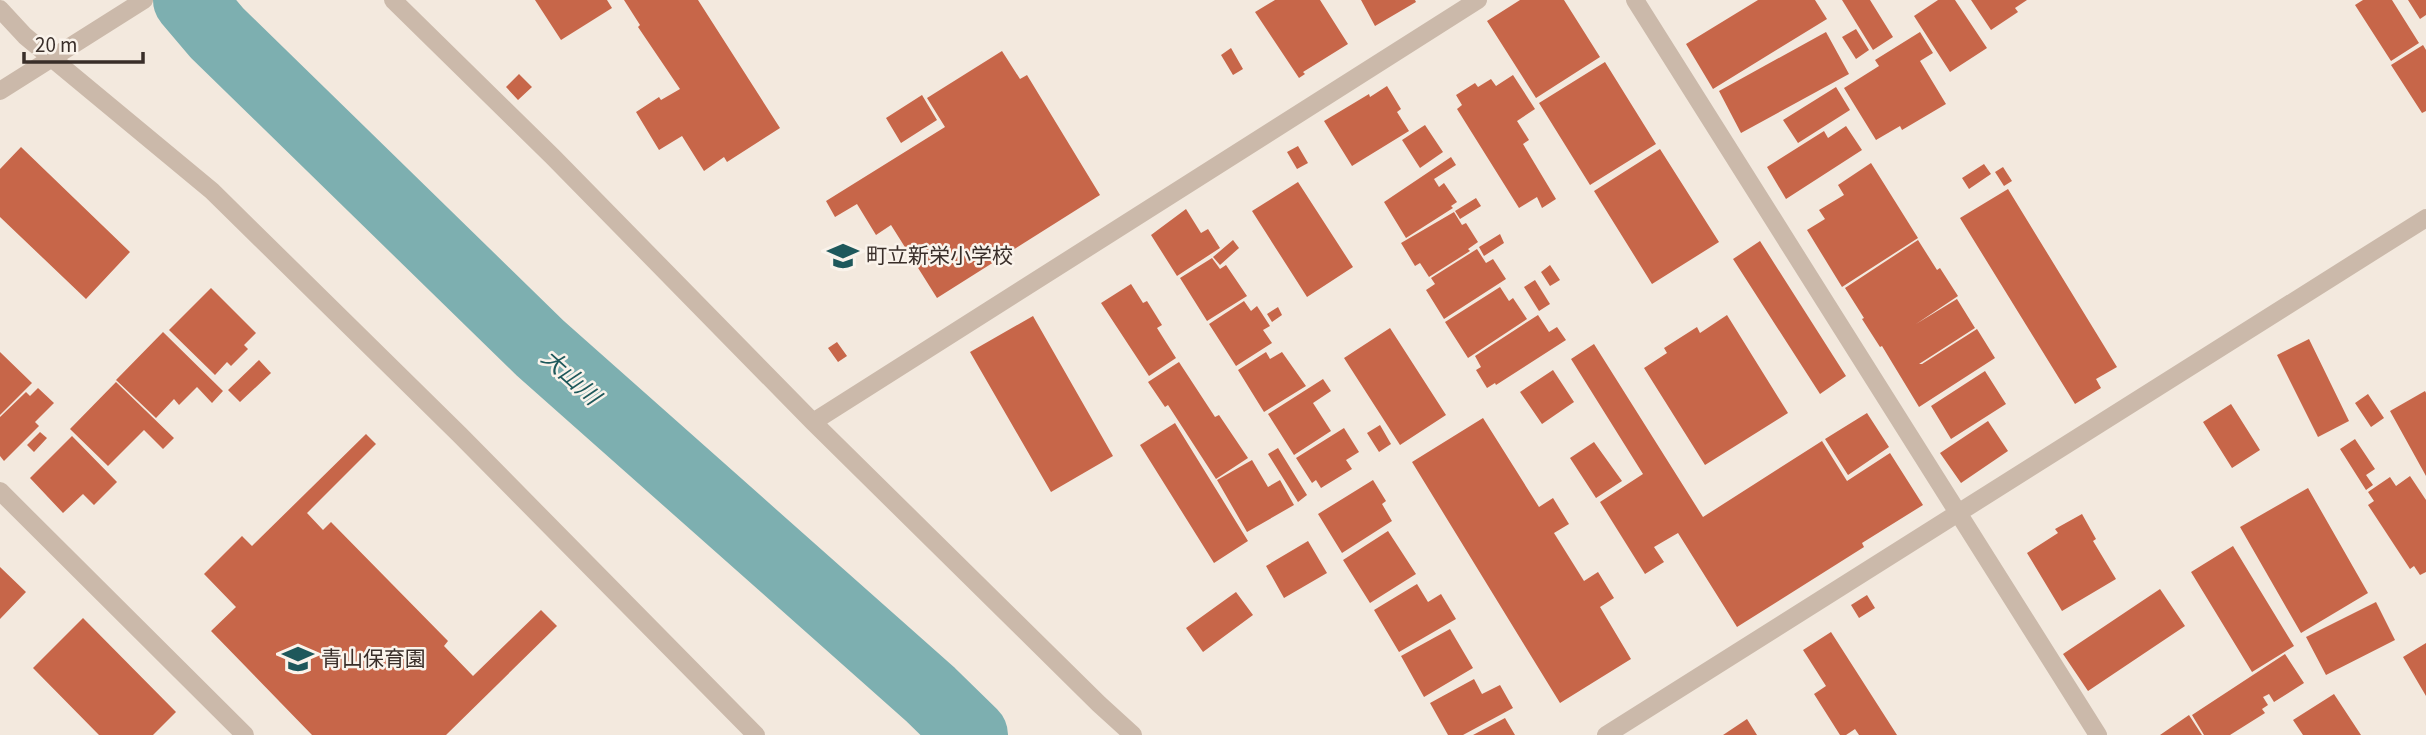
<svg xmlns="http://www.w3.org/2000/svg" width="2426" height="735" font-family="'Source Sans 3','Noto Sans JP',sans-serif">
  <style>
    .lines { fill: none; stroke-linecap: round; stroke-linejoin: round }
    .river { stroke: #7dafb0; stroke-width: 72 }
    .building { fill: #c76649 }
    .minor { stroke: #cbb9aa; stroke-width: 18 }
    .labels { text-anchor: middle; stroke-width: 5; stroke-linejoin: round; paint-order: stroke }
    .poi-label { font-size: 21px; fill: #392e29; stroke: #faf3eb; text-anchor: start }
    .water-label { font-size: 23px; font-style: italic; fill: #1e585b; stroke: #faf3eb }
  </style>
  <rect width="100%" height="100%" fill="#f3e9de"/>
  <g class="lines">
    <path class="river" d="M189,0L217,33L540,348L930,694L972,735"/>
  </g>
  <path class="building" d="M535,0H607L612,8L561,40Z
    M624,0H698L780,128L727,162L724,157L704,171L682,136L659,150L636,112L659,97L661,100L680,89L638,27L640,25Z
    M1275,0H1320L1348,44L1303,72L1305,74L1299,78L1255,12Z
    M1361,0H1415L1416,2L1375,26Z
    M1520,0H1564L1600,57L1536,98L1487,21Z
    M1758,0H1815L1827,19L1713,89L1686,44Z
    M1842,0H1870L1893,37L1873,50Z
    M1938,0H1955L1987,48L1950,72L1914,16Z
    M1971,0H2027L2015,8L2018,12L1991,30Z
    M2363,0H2392L2419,43L2391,61L2355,5Z
    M2408,0H2426V15L2420,19Z
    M1856,29L1869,50L1856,59L1842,37Z
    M1826,32L1849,74L1741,133L1719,91Z
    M1920,32L1933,53L1920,61L1946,104L1902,130L1900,126L1876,140L1844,88L1879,66L1875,60Z
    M2423,45L2426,50V111L2422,113L2391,65Z
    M1231,48L1243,69L1233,75L1221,55Z
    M1002,51L1020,79L1027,75L1100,195L937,298L891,225L876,235L857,204L835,217L826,201L945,127L927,98Z
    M1605,62L1656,144L1590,185L1539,103Z
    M519,74L532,87L518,100L506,87Z
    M1513,75L1535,109L1517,121L1529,140L1523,144L1556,199L1542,208L1537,197L1519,208L1457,109L1462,105L1456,95L1475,83L1478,87L1491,79L1496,86Z
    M1387,86L1401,109L1397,112L1409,131L1352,166L1324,121L1369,94L1370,97Z
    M1836,87L1850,110L1798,143L1783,120Z
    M922,95L937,120L901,143L886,118Z
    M1425,125L1443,152L1420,168L1402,140Z
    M1846,126L1862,150L1786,199L1767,167L1824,131L1828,138Z
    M1298,146L1308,163L1297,169L1287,152Z
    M21,147L130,252L86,299L0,217V169Z
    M1660,149L1719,242L1652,284L1594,191Z
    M1451,157L1456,165L1434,179L1439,187L1444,183L1457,202L1451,206L1453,208L1406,238L1384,202Z
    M1871,163L1918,238L1842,287L1807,230L1825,219L1819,210L1844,195L1838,185Z
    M1984,164L1991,174L1969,189L1962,178Z
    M2003,167L2012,181L2004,186L1995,172Z
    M1298,182L1353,267L1307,297L1252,211Z
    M2008,189L2117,367L2096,379L2101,388L2075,404L1960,218Z
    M1476,198L1481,206L1460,219L1455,211Z
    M1186,209L1201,233L1208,229L1220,248L1177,276L1151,235Z
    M1454,212L1462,225L1466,223L1478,242L1468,249L1470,251L1429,277L1420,263L1415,266L1401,243Z
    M1500,234L1504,243L1484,256L1479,247Z
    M1233,240L1239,248L1220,265L1213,257Z
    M1918,240L1937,270L1940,268L1958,296L1916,324L1957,299L1975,328L1919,364H1922L1977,329L1995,358L1919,407L1882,346L1880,347L1862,319L1864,318L1845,288Z
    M1760,241L1846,376L1820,394L1733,259Z
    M1477,249L1486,263L1493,259L1506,279L1444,319L1426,290L1435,284L1431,278Z
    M1212,258L1220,269L1226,265L1247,296L1207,321L1180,278Z
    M1550,265L1560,280L1550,286L1541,272Z
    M1535,280L1550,304L1539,311L1524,287Z
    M1131,284L1143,303L1147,301L1162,325L1157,328L1176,358L1149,376L1101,303Z
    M1500,287L1509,301L1513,298L1527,319L1468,358L1445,322Z
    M211,288L256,333L244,345L248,349L231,366L227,362L215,375L169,330Z
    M1244,301L1251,311L1257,306L1270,326L1263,330L1272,343L1236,366L1209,324Z
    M1278,307L1282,315L1272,322L1267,314Z
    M1538,315L1549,332L1557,327L1566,340L1496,385L1495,383L1487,388L1476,370L1481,367L1475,356Z
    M1727,315L1788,413L1705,465L1644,368L1667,353L1664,348L1697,327L1700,333Z
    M1033,316L1113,456L1051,492L970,352Z
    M1390,328L1446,415L1400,445L1344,358Z
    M163,332L223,391L212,403L197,387L179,405L174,399L156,418L116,380Z
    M2309,339L2349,421L2318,437L2277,355Z
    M837,342L847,356L838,362L828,348Z
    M1594,344L1703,517L1822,441L1847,481L1890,453L1923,505L1862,543L1864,547L1737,627L1678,533L1654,547L1664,562L1645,574L1600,502L1643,474L1571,359Z
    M0,352L32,383L0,415Z
    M1266,352L1270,359L1282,352L1306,386L1264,412L1238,370Z
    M259,360L271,373L240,402L228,390Z
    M1179,362L1215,417L1219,415L1248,458L1216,479L1168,405L1165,407L1148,382Z
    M1553,370L1574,402L1542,424L1520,392Z
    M1985,371L2006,404L1951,439L1931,406Z
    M1323,379L1331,391L1313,403L1331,431L1294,455L1268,414Z
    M116,382L174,438L163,449L144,430L108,466L70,429Z
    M38,388L54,403L35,422L39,426L4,461L0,456V417L26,392L30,396Z
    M2425,391L2426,393V476L2390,411Z
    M2368,394L2384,418L2371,427L2355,403Z
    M2231,404L2260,450L2232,468L2203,422Z
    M1867,413L1889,447L1848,475L1825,439Z
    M1483,418L1539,507L1553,498L1569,524L1554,533L1584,581L1598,572L1614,598L1600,607L1631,659L1560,703L1412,462Z
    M1988,421L2008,451L1961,483L1940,453Z
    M1175,423L1248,541L1214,563L1140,445Z
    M1380,425L1391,444L1379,452L1367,433Z
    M1344,428L1359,452L1346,460L1352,469L1321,488L1316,480L1312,483L1296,458Z
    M40,432L47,438L34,452L27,445Z
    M366,434L376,444L307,513L323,530L331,522L448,641L444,646L473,676L541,610L557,626L446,735H312L211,631L236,607L204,574L242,536L252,546Z
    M72,436L117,482L94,505L83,494L63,513L30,478Z
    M2355,439L2375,469L2366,475L2373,485L2366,490L2340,449Z
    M1594,442L1622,481L1596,498L1570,458Z
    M1278,448L1307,495L1298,502L1268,454Z
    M1252,460L1268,487L1280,480L1294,505L1247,532L1217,480Z
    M2410,476L2426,500V572L2420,575L2414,566L2410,569L2368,505L2374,501L2368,492L2390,477L2396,486Z
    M1373,480L1386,501L1382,504L1392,521L1342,553L1318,514Z
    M2308,488L2368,593L2301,633L2240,527Z
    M2082,514L2096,539L2093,541L2116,579L2062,611L2027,553L2058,533L2055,529Z
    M1388,531L1416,574L1370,603L1343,560Z
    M1308,541L1327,573L1284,598L1266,566Z
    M2233,546L2294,646L2252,672L2191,572Z
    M0,567L26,592L0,619Z
    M1417,584L1428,602L1441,594L1456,619L1399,652L1374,610Z
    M2160,589L2185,626L2088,691L2063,654Z
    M1236,592L1253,615L1203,652L1186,628Z
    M1867,595L1875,608L1859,618L1851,605Z
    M2376,602L2395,640L2326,675L2306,637Z
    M83,618L176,712L153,735H99L33,668Z
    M1450,629L1473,668L1424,697L1401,656Z
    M1831,632L1897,735H1859L1855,729L1846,735H1840L1814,694L1826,686L1803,650Z
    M2426,643V696L2403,657Z
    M2285,654L2304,683L2274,702L2269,694L2263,697L2268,705L2262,709L2265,713L2230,735H2204L2192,715Z
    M1474,679L1482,694L1500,685L1513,708L1463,735H1448L1430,703Z
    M2334,694L2361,735H2303L2293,720Z
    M2189,715L2202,735H2160Z
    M1505,718L1515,735H1473Z
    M1747,719L1757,735H1723Z"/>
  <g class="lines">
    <path class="minor" d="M393,0L553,157L813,422L1099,704L1133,735
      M1635,0L2098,735
      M0,9L25,36L212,191L460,435L756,735
      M0,91L144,0
      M813,422L1478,0
      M0,491L245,735
      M1606,735L2426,218"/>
  </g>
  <defs>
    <symbol id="school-bare" viewBox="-9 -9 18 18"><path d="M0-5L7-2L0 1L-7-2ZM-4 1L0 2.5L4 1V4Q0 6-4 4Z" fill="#1e585b" stroke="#faf3eb" stroke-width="2.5" paint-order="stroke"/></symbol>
  </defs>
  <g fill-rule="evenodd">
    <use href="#school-bare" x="821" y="234" width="44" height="44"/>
    <use href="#school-bare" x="276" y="637" width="44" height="44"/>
  </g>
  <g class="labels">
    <g class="poi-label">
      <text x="866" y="263">町立新栄小学校</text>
      <text x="321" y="666">青山保育園</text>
    </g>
    <g class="water-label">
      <text transform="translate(571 377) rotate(42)" y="8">大山川</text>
    </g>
  </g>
  <path d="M24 52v10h119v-10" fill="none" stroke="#392e29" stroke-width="3.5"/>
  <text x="35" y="52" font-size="21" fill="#392e29" stroke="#faf3eb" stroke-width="5" paint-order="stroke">20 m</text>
</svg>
